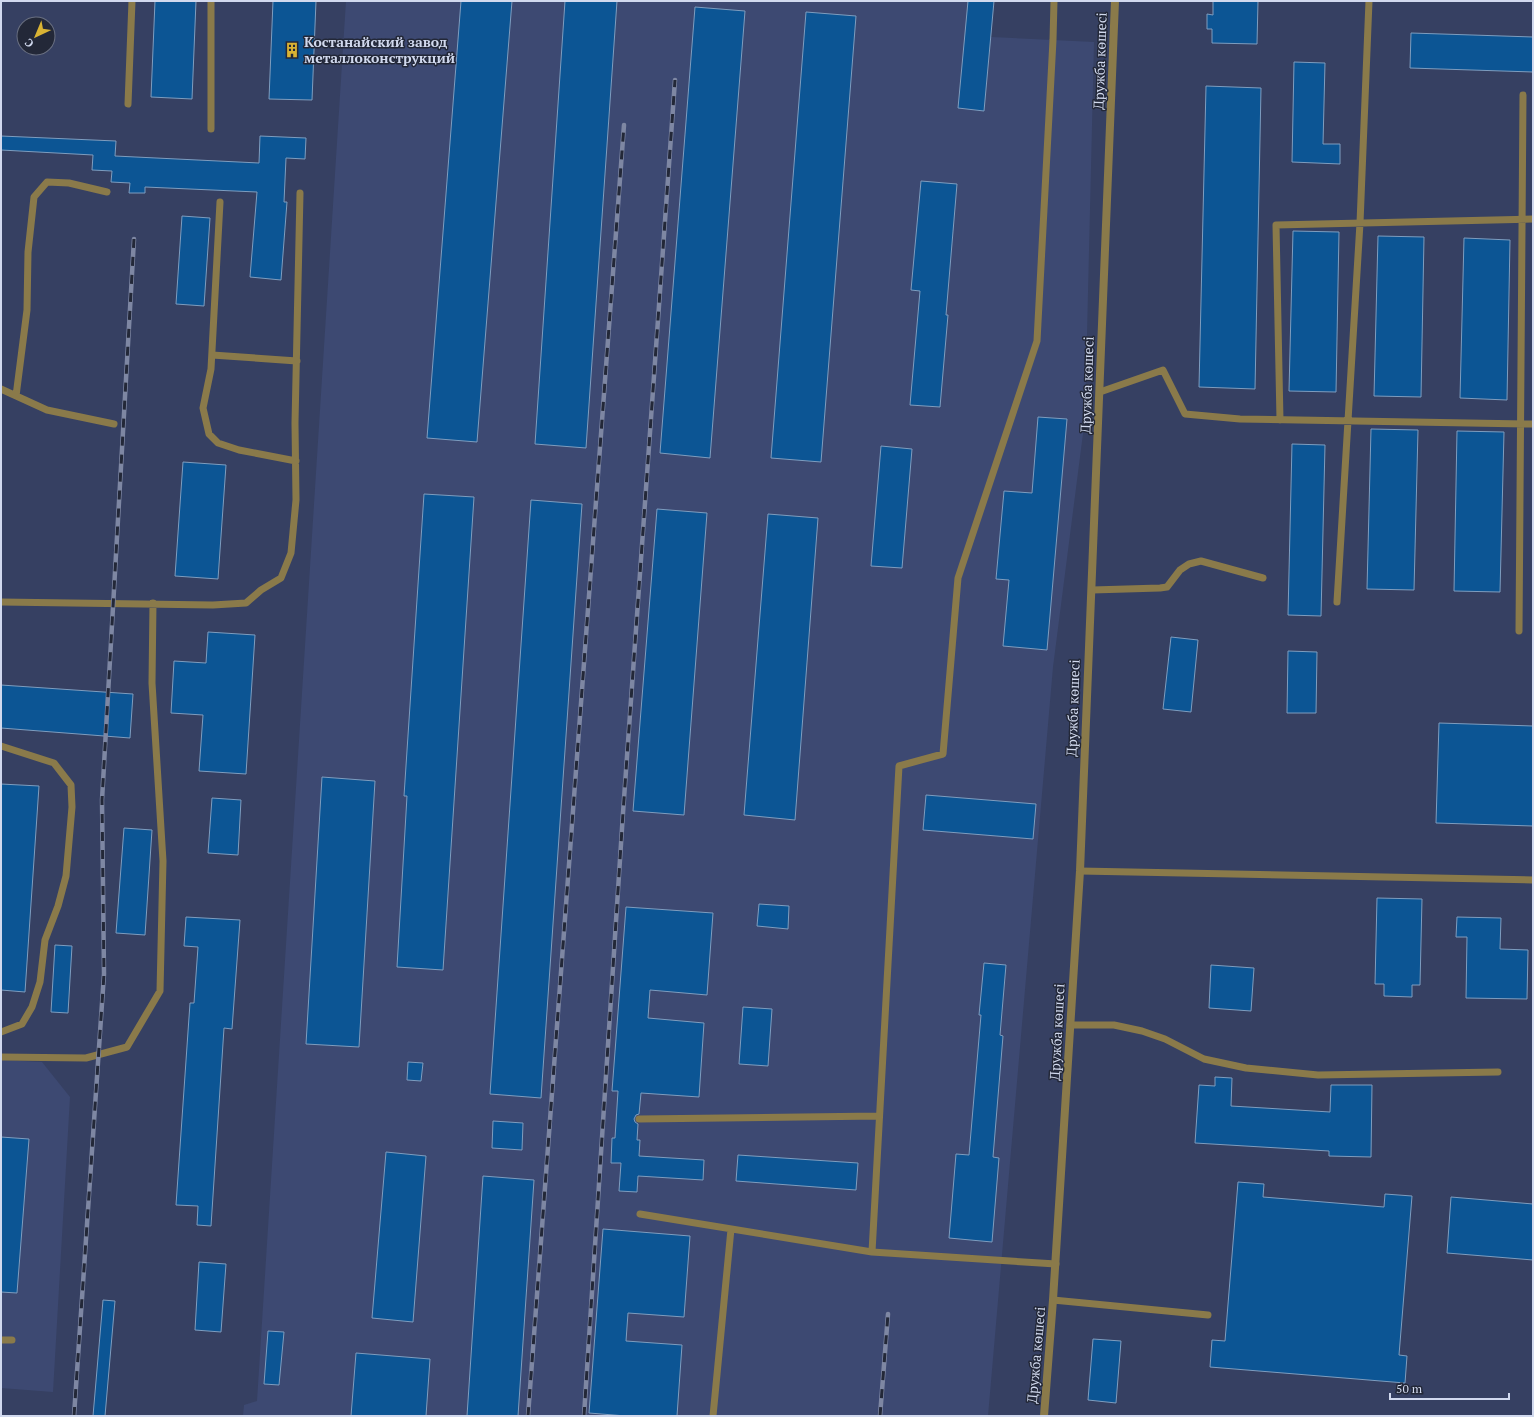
<svg xmlns="http://www.w3.org/2000/svg" width="1534" height="1417" font-family="'PT Serif',serif">
  <style>
    .built { fill: #3d4972 }
    .building { fill: #0c5594; stroke: #7e9dbf }
    .lines { fill: none; stroke-linecap: round; stroke-linejoin: round }
    .service { stroke: #8a7a4a; stroke-width: 7 }
    .minor { stroke: #8a7a4a; stroke-width: 8 }
    .rail-casing { stroke: #7e87a3; stroke-width: 4.5 }
    .rail { stroke: #232838; stroke-width: 3; stroke-dasharray: 9; stroke-linecap: butt }
    .labels { text-anchor: middle; stroke-width: 3; stroke-linejoin: round; paint-order: stroke }
    .poi-label { font-size: 14px; font-weight: bold; fill: #d1d9ee; stroke: #232838; text-anchor: start }
    .street-label { font-size: 14px; fill: #d1d9ee; stroke: #232838 }
  </style>
  <rect width="100%" height="100%" fill="#364062"/>
  <path class="built" d="M346,1H994L991,37L1094,42L1085,418L1053,667L988,1416H243L244,1405L257,1401Z
    M1,1060L42,1062L70,1097L53,1392L1,1388Z"/>
  <path class="building" d="M155,1H196L192,99L151,97Z
    M273,1H316L312,100L269,99Z
    M461,1H512L477,442L427,438Z
    M565,1H617L586,448L535,444Z
    M968,1H994L984,111L958,108Z
    M1213,1H1258L1257,44L1212,43V29H1207V14L1213,15Z
    M695,7L745,11L710,458L660,453Z
    M806,12L856,16L821,462L771,458Z
    M1411,33L1533,37V72L1410,68Z
    M1294,62L1325,63L1323,144H1340V164L1292,162Z
    M1206,86L1261,88L1255,389L1199,387Z
    M1,136L116,141L115,156L259,163L260,136L306,138L305,159L286,158L284,202H287L281,280L250,277L257,192L145,187V193H129L130,183L111,182L112,171L92,170L93,155L1,150Z
    M921,181L957,184L946,315H948L940,407L910,405L920,291L911,290Z
    M182,216L210,218L204,306L176,304Z
    M1293,231L1339,232L1336,392L1289,391Z
    M1378,236L1424,237L1421,397L1374,396Z
    M1464,238L1510,240L1507,400L1460,398Z
    M1038,417L1067,419L1047,650L1003,646L1009,580L996,579L1004,491L1032,493Z
    M1371,429L1418,430L1414,590L1367,589Z
    M1457,431L1504,432L1500,592L1454,591Z
    M1292,444L1325,445L1321,616L1288,615Z
    M881,446L912,449L902,568L871,566Z
    M183,462L226,465L218,579L175,576Z
    M424,494L474,497L443,970L397,967L407,796H404Z
    M531,500L582,504L541,1098L490,1094Z
    M657,509L707,513L684,815L633,811Z
    M768,514L818,518L795,820L744,815Z
    M208,632L255,635L246,774L199,771L203,715L171,713L174,661L206,663Z
    M1171,637L1198,640L1191,712L1163,709Z
    M1288,651L1317,652L1316,713H1287Z
    M1,685L133,694L130,738L1,728Z
    M1439,723L1533,726V826L1436,823Z
    M322,777L375,781L359,1047L306,1044Z
    M1,784L39,786L25,992L1,990Z
    M926,795L1036,804L1033,839L923,830Z
    M212,798L241,800L238,855L208,853Z
    M124,828L152,830L145,935L116,933Z
    M1377,898L1422,899L1420,985H1412V997L1384,996V984H1375Z
    M759,904L789,906L788,929L757,926Z
    M626,907L713,913L707,995L650,990L648,1018L704,1023L699,1097L641,1093L639,1114L636,1115L634,1119L635,1122L638,1124L637,1140H640L639,1156L704,1160L703,1180L638,1176L637,1192L619,1191L621,1163H611L612,1138H615L618,1091H612Z
    M186,917L240,920L232,1029L224,1028L211,1226L197,1225L198,1206L176,1205L190,1003H194L198,947L184,946Z
    M1457,917L1501,918L1500,949L1528,950L1527,999L1466,998L1467,937H1456Z
    M55,945L72,946L68,1013L51,1012Z
    M984,963L1006,965L1000,1035L1003,1036L993,1157L999,1158L992,1242L949,1238L956,1154L969,1155L981,1015H979Z
    M1211,965L1254,968L1251,1011L1209,1008Z
    M743,1007L772,1009L768,1066L739,1064Z
    M408,1062L423,1063L421,1081L407,1080Z
    M1215,1077L1232,1078L1231,1106L1330,1112L1331,1085H1372L1371,1157L1329,1156V1151L1195,1143L1199,1085L1215,1086Z
    M493,1121L523,1123L522,1150L492,1148Z
    M1,1137L29,1139L17,1293L1,1292Z
    M386,1152L426,1156L413,1322L372,1318Z
    M738,1155L858,1163L856,1190L736,1181Z
    M483,1176L534,1180L518,1416H467Z
    M1238,1182L1264,1184L1263,1197L1384,1207L1385,1194L1412,1196L1399,1355L1407,1356L1405,1383L1210,1367L1212,1340L1225,1341Z
    M1451,1197L1533,1204V1260L1447,1253Z
    M603,1229L690,1236L684,1317L628,1313L626,1341L682,1345L677,1416H626L589,1413Z
    M199,1262L226,1264L221,1332L195,1330Z
    M103,1300L115,1301L105,1416H93Z
    M268,1331L284,1332L279,1385L264,1384Z
    M1093,1339L1121,1341L1116,1403L1088,1400Z
    M356,1353L430,1359L426,1416H351Z"/>
  <g class="lines">
    <path class="service" d="M128,104L132,1
      M211,129V1
      M220,202L211,369L203,408L209,434L218,443L239,450L296,461
      M212,355L297,361
      M1,389L47,410L114,424
      M1100,392L1163,370L1185,414L1240,419L1533,424
      M16,396L27,310L28,252L34,197L47,182L69,183L107,192
      M1280,420L1276,225L1533,219
      M1092,590L1160,588L1167,587L1180,570L1189,564L1201,561L1263,578
      M1,602L213,605L246,603L261,590L281,578L291,553L296,500L295,423L300,193
      M1337,602L1360,223L1369,1
      M1519,631L1523,95
      M1,746L54,763L71,785L72,807L66,876L58,906L45,940L40,982L32,1007L22,1024L1,1032
      M1080,871L1533,880
      M1070,1025H1114L1142,1031L1165,1039L1204,1059L1246,1068L1318,1075L1498,1072
      M1,1057L86,1058L127,1047L160,991L163,861L152,683L153,603
      M639,1119L879,1116
      M640,1214L872,1252L1056,1264
      M872,1252L899,766L943,754L958,578L1037,341L1053,40L1054,1
      M1053,1300L1208,1315
      M1,1340H12
      M713,1416L731,1229"/>
    <path class="minor" d="M1044,1416L1053,1300L1080,871L1115,1"/>
    <defs>
      <path id="rail" d="M74,1416L104,974L102,800L134,239
        M528,1416L624,125
        M584,1416L623,813L675,80
        M880,1416L888,1314"/>
    </defs>
    <use href="#rail" class="rail-casing"/>
    <use href="#rail" class="rail"/>
  </g>
  <defs>
    <symbol id="building-bare" viewBox="-9 -9 18 18"><path d="M-4-6H4V6H1V3H-1V6H-4ZM-2.5-4.3h1.7v1.8h-1.7ZM.8-4.3h1.7v1.8H.8ZM-2.5-1h1.7V.8h-1.7ZM.8-1h1.7V.8H.8Z" fill="#d9b334" stroke="#232838" stroke-width="2.5" paint-order="stroke"/></symbol>
  </defs>
  <g fill-rule="evenodd">
    <use href="#building-bare" x="281" y="39" width="22" height="22"/>
  </g>
  <g class="labels">
    <g class="poi-label">
      <text x="304" y="47">Костанайский завод<tspan x="304" dy="16">металлоконструкций</tspan></text>
    </g>
    <g class="street-label">
      <text transform="translate(1100 61) rotate(-88)" y="5">Дружба көшесі</text>
      <text transform="translate(1087 385) rotate(-88)" y="5">Дружба көшесі</text>
      <text transform="translate(1073 708) rotate(-88)" y="5">Дружба көшесі</text>
      <text transform="translate(1057 1032) rotate(-87)" y="5">Дружба көшесі</text>
      <text transform="translate(1036 1355) rotate(-85)" y="5">Дружба көшесі</text>
    </g>
  </g>
  <rect width="1534" height="1417" fill="none" stroke="#d1d9ee" stroke-width="4"/>
  <g transform="translate(36 36) rotate(224)"><circle r="19" fill="#232838" stroke="#696f81"/>
  <path d="M0-3L7 15L0 10L-7 15Z" fill="#d9b334"/>
  <text y="-6" font-size="11" font-weight="bold" text-anchor="middle" fill="#d1d9ee">С</text>
  </g>
  <path d="M1390 1393v6h119v-6" fill="none" stroke="#d1d9ee" stroke-width="2"/>
  <text x="1396" y="1393" font-size="12" fill="#d1d9ee" stroke="#232838" stroke-width="3" paint-order="stroke">50 m</text>
</svg>
